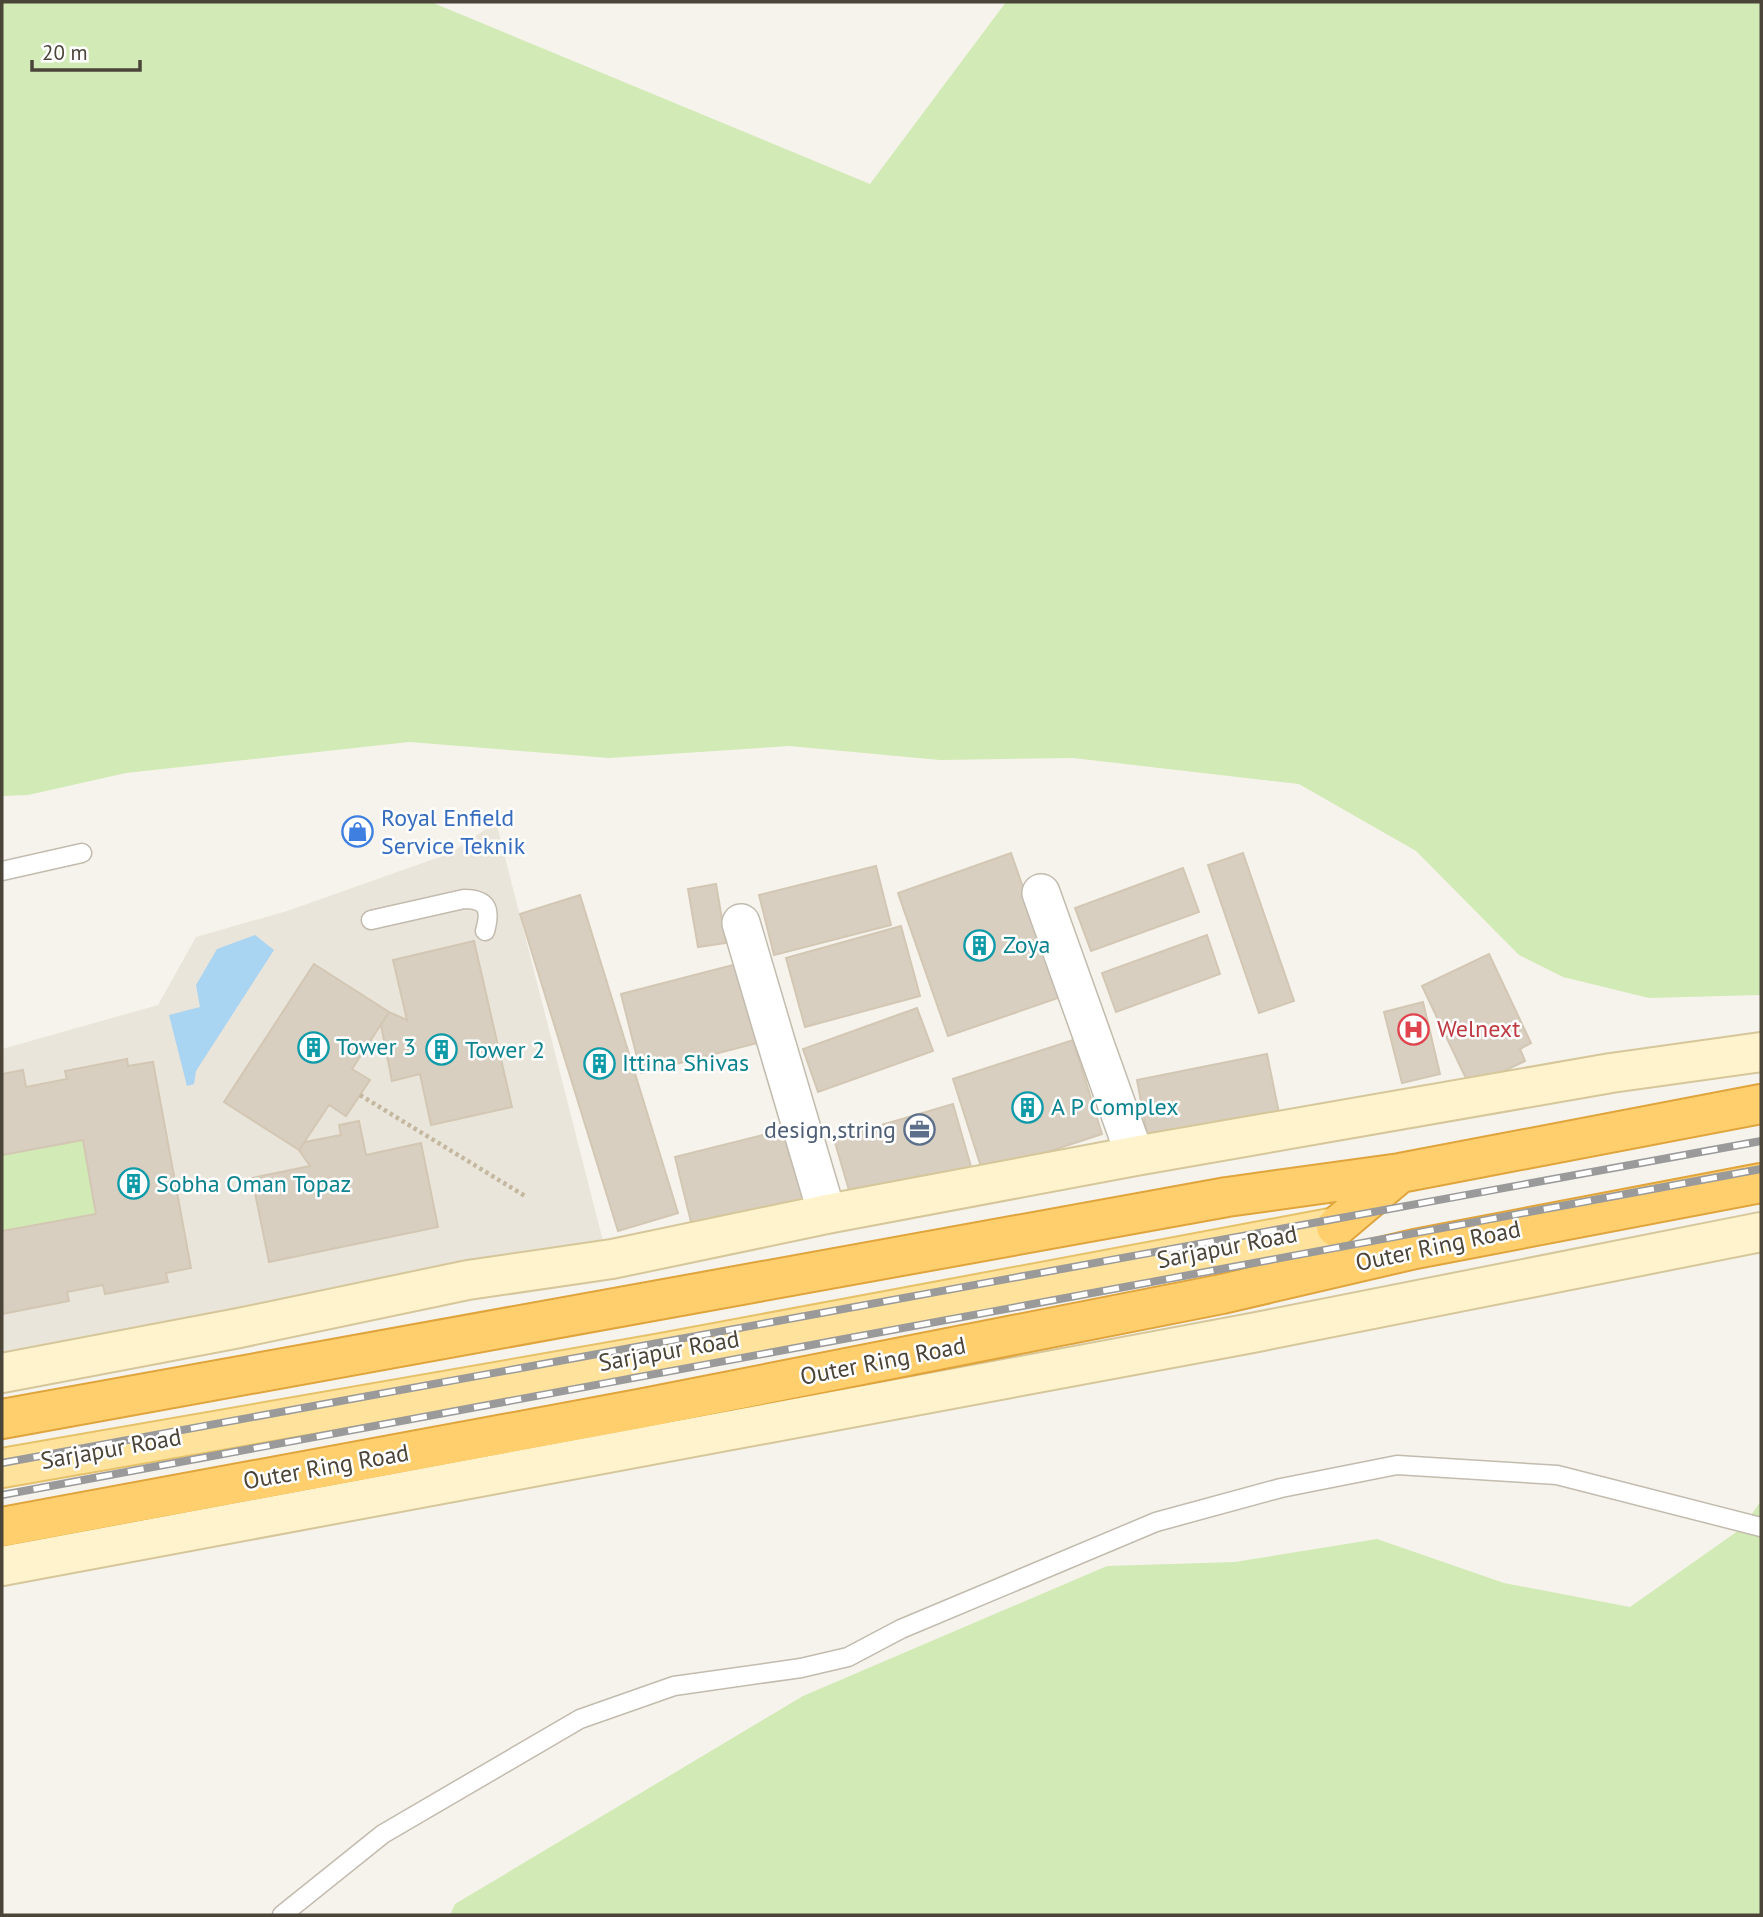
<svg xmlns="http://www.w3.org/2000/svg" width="1763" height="1917" font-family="'PT Sans',sans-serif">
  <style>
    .residential { fill: #eae5da }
    .green { fill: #d2eab5 }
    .water { fill: #a9d4f2 }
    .building { fill: #d8cfc1; stroke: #d3c7b4; stroke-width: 2 }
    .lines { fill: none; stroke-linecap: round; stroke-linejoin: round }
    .lane-casing { stroke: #c2bbae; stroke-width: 21 }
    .street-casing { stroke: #c2bbae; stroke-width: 40 }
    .secondary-casing { stroke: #d6c79b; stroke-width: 42 }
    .primary-casing { stroke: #e6c16a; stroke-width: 42 }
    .highway-casing { stroke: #e0a43c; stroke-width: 42 }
    .path { stroke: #c4b79f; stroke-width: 4.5; stroke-dasharray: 3.5 3.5; stroke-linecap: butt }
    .lane { stroke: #fff; stroke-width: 18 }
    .street { stroke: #fff; stroke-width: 37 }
    .secondary { stroke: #fff3cd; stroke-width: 38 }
    .primary { stroke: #ffe39c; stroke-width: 38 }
    .highway { stroke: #ffcf6e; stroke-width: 38 }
    .rail-casing { stroke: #9a9a9a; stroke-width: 8 }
    .rail { stroke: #fff; stroke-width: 5; stroke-dasharray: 16; stroke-linecap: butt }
    .labels { text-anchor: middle; stroke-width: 5; stroke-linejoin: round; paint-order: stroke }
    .shop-label { font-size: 24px; fill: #366cbe; stroke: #fff; text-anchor: start }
    .culture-label { font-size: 24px; fill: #0d838f; stroke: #fff; text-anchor: start }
    .health-label { font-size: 24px; fill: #be3a42; stroke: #fff; text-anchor: start }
    .service-label { font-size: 24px; fill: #4e5e75; stroke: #fff; text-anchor: end }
    .street-label { font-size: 24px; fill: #4b4439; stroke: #fff }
  </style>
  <rect width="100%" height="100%" fill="#f6f3ec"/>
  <path class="residential" d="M496,822L604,1245L465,1262L211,1315L2,1353V1049L158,1005L196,937L287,911L451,853Z"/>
  <path class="green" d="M2,2H431L870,184L1006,2H1761V995L1649,998L1563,977L1519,955L1416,851L1299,784L1073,758L940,760L789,746L609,758L409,742L126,773L28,795L2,796Z
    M83,1140L96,1214L2,1231V1155Z
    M1761,1501V1915H450L455,1904L803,1696L1107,1566L1235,1562L1377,1539L1504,1583L1630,1607L1742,1528Z"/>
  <path class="water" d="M255,935L274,950L196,1071L194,1084L187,1086L169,1015L200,1007L196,985L217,949Z"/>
  <path class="building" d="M1011,853L1061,997L948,1036L898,893Z
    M1243,853L1294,1001L1259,1013L1208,865Z
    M876,866L891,925L774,955L759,895Z
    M1183,868L1199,912L1091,951L1075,908Z
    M716,884L726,943L698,947L688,889Z
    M580,895L678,1213L618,1231L520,914Z
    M901,926L920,996L805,1027L786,958Z
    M1207,935L1220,974L1116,1012L1102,973Z
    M474,941L512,1107L431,1125L420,1074L392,1081L381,1025L389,1012L407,1020L393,960Z
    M1489,954L1531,1043L1520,1049L1525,1061L1470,1087L1422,986Z
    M314,964L389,1012L352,1069L370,1080L346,1116L329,1105L299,1150L224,1102Z
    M737,964L757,1043L641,1073L621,994Z
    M1423,1002L1440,1074L1402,1083L1384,1012Z
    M917,1008L933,1051L818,1092L803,1049Z
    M1073,1040L1102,1134L983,1173L953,1079Z
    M1267,1054L1279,1113L1148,1139L1137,1080Z
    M127,1059L128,1066L153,1062L191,1268L166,1273L168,1282L105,1294L103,1285L67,1292L69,1301L2,1314V1231L96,1214L83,1140L2,1155V1074L23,1070L26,1087L67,1079L65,1071Z
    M953,1104L972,1170L853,1204L834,1139Z
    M359,1121L366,1155L421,1143L438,1227L269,1262L252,1178L310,1166L299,1150L305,1142L341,1135L339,1125Z
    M787,1129L805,1202L693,1230L675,1157Z"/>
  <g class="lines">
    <defs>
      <path id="lane" d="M2,871L82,853
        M371,920L464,899C488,899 491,910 485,931
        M282,1915L383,1834L580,1719L674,1686L801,1668L848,1657L901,1629L1156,1522L1281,1488L1397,1465L1557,1475L1761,1527"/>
      <path id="street" d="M1041,893L1135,1156
        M741,923L827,1214"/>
      <path id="secondary" d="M2,1373L239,1328L468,1280L612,1259L827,1214L1135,1156L1611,1073L1761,1052
        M2,1566L1252,1333L1761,1232"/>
      <path id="primary" d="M2,1468L656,1354L1336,1227"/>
      <path id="highway" d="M1336,1227L1400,1173
        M2,1419L1227,1197L1400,1173L1761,1104
        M2,1527L639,1409L1222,1294L1415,1249L1761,1183"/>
    </defs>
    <use href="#lane" class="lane-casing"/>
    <use href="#street" class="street-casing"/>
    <use href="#secondary" class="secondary-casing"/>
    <use href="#primary" class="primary-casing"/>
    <use href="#highway" class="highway-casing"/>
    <path class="path" d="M360,1095L525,1196"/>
    <use href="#lane" class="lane"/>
    <use href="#street" class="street"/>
    <use href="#secondary" class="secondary"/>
    <use href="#primary" class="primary"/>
    <use href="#highway" class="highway"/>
    <defs>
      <path id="rail" d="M2,1463L1761,1141
        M2,1495L1761,1169"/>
    </defs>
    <use href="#rail" class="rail-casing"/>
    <use href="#rail" class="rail"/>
  </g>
  <defs>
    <symbol id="shop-ring" viewBox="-11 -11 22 22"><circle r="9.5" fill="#fff" stroke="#3f7fe0" stroke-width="1.5"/><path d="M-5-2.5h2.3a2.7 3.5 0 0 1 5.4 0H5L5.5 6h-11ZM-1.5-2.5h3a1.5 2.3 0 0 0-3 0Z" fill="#3f7fe0"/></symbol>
    <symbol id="building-ring" viewBox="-11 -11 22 22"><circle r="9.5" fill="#fff" stroke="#0f9aa8" stroke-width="1.5"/><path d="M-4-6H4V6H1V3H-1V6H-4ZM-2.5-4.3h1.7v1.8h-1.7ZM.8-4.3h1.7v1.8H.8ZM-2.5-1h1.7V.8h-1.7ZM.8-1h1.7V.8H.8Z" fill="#0f9aa8"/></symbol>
    <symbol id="hospital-ring" viewBox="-11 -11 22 22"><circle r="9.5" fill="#fff" stroke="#e0444e" stroke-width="1.5"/><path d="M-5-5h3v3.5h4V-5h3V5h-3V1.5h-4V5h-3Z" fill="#e0444e"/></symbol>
    <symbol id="office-ring" viewBox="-11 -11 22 22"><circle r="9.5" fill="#fff" stroke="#5c6f8a" stroke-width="1.5"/><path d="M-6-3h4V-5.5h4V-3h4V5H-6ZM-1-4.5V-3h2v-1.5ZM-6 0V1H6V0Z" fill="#5c6f8a"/></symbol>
  </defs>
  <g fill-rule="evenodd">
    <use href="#shop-ring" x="340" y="814" width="35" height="35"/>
    <use href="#building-ring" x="962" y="928" width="35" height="35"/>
    <use href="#hospital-ring" x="1396" y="1012" width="35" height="35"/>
    <use href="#building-ring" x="296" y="1030" width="35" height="35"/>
    <use href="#building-ring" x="424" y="1032" width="35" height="35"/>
    <use href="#building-ring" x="582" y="1046" width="35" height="35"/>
    <use href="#building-ring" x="1010" y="1090" width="35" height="35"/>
    <use href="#office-ring" x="902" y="1112" width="35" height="35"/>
    <use href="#building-ring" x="116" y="1166" width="35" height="35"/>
  </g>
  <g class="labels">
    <g class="shop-label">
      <text x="381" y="826">Royal Enfield<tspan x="381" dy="28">Service Teknik</tspan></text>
    </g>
    <g class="culture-label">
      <text x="1003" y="953">Zoya</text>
      <text x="336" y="1055">Tower 3</text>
      <text x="465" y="1058">Tower 2</text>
      <text x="622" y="1071">Ittina Shivas</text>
      <text x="1051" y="1115">A P Complex</text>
      <text x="156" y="1192">Sobha Oman Topaz</text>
    </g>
    <g class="health-label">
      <text x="1437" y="1037">Welnext</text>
    </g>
    <g class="service-label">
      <text x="896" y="1138">design,string</text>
    </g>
    <g class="street-label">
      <text transform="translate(1438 1246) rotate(-12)" y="8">Outer Ring Road</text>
      <text transform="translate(1227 1247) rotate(-11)" y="8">Sarjapur Road</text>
      <text transform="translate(669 1351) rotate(-10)" y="8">Sarjapur Road</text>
      <text transform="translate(883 1361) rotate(-11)" y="8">Outer Ring Road</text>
      <text transform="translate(111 1449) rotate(-10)" y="8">Sarjapur Road</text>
      <text transform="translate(326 1467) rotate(-10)" y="8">Outer Ring Road</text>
    </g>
  </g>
  <rect width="1763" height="1917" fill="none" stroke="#4b4439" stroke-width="7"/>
  <path d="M32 60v10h108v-10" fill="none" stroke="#4b4439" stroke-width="3.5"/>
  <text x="42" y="60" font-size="21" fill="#4b4439" stroke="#ffffff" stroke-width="5" paint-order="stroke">20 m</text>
</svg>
